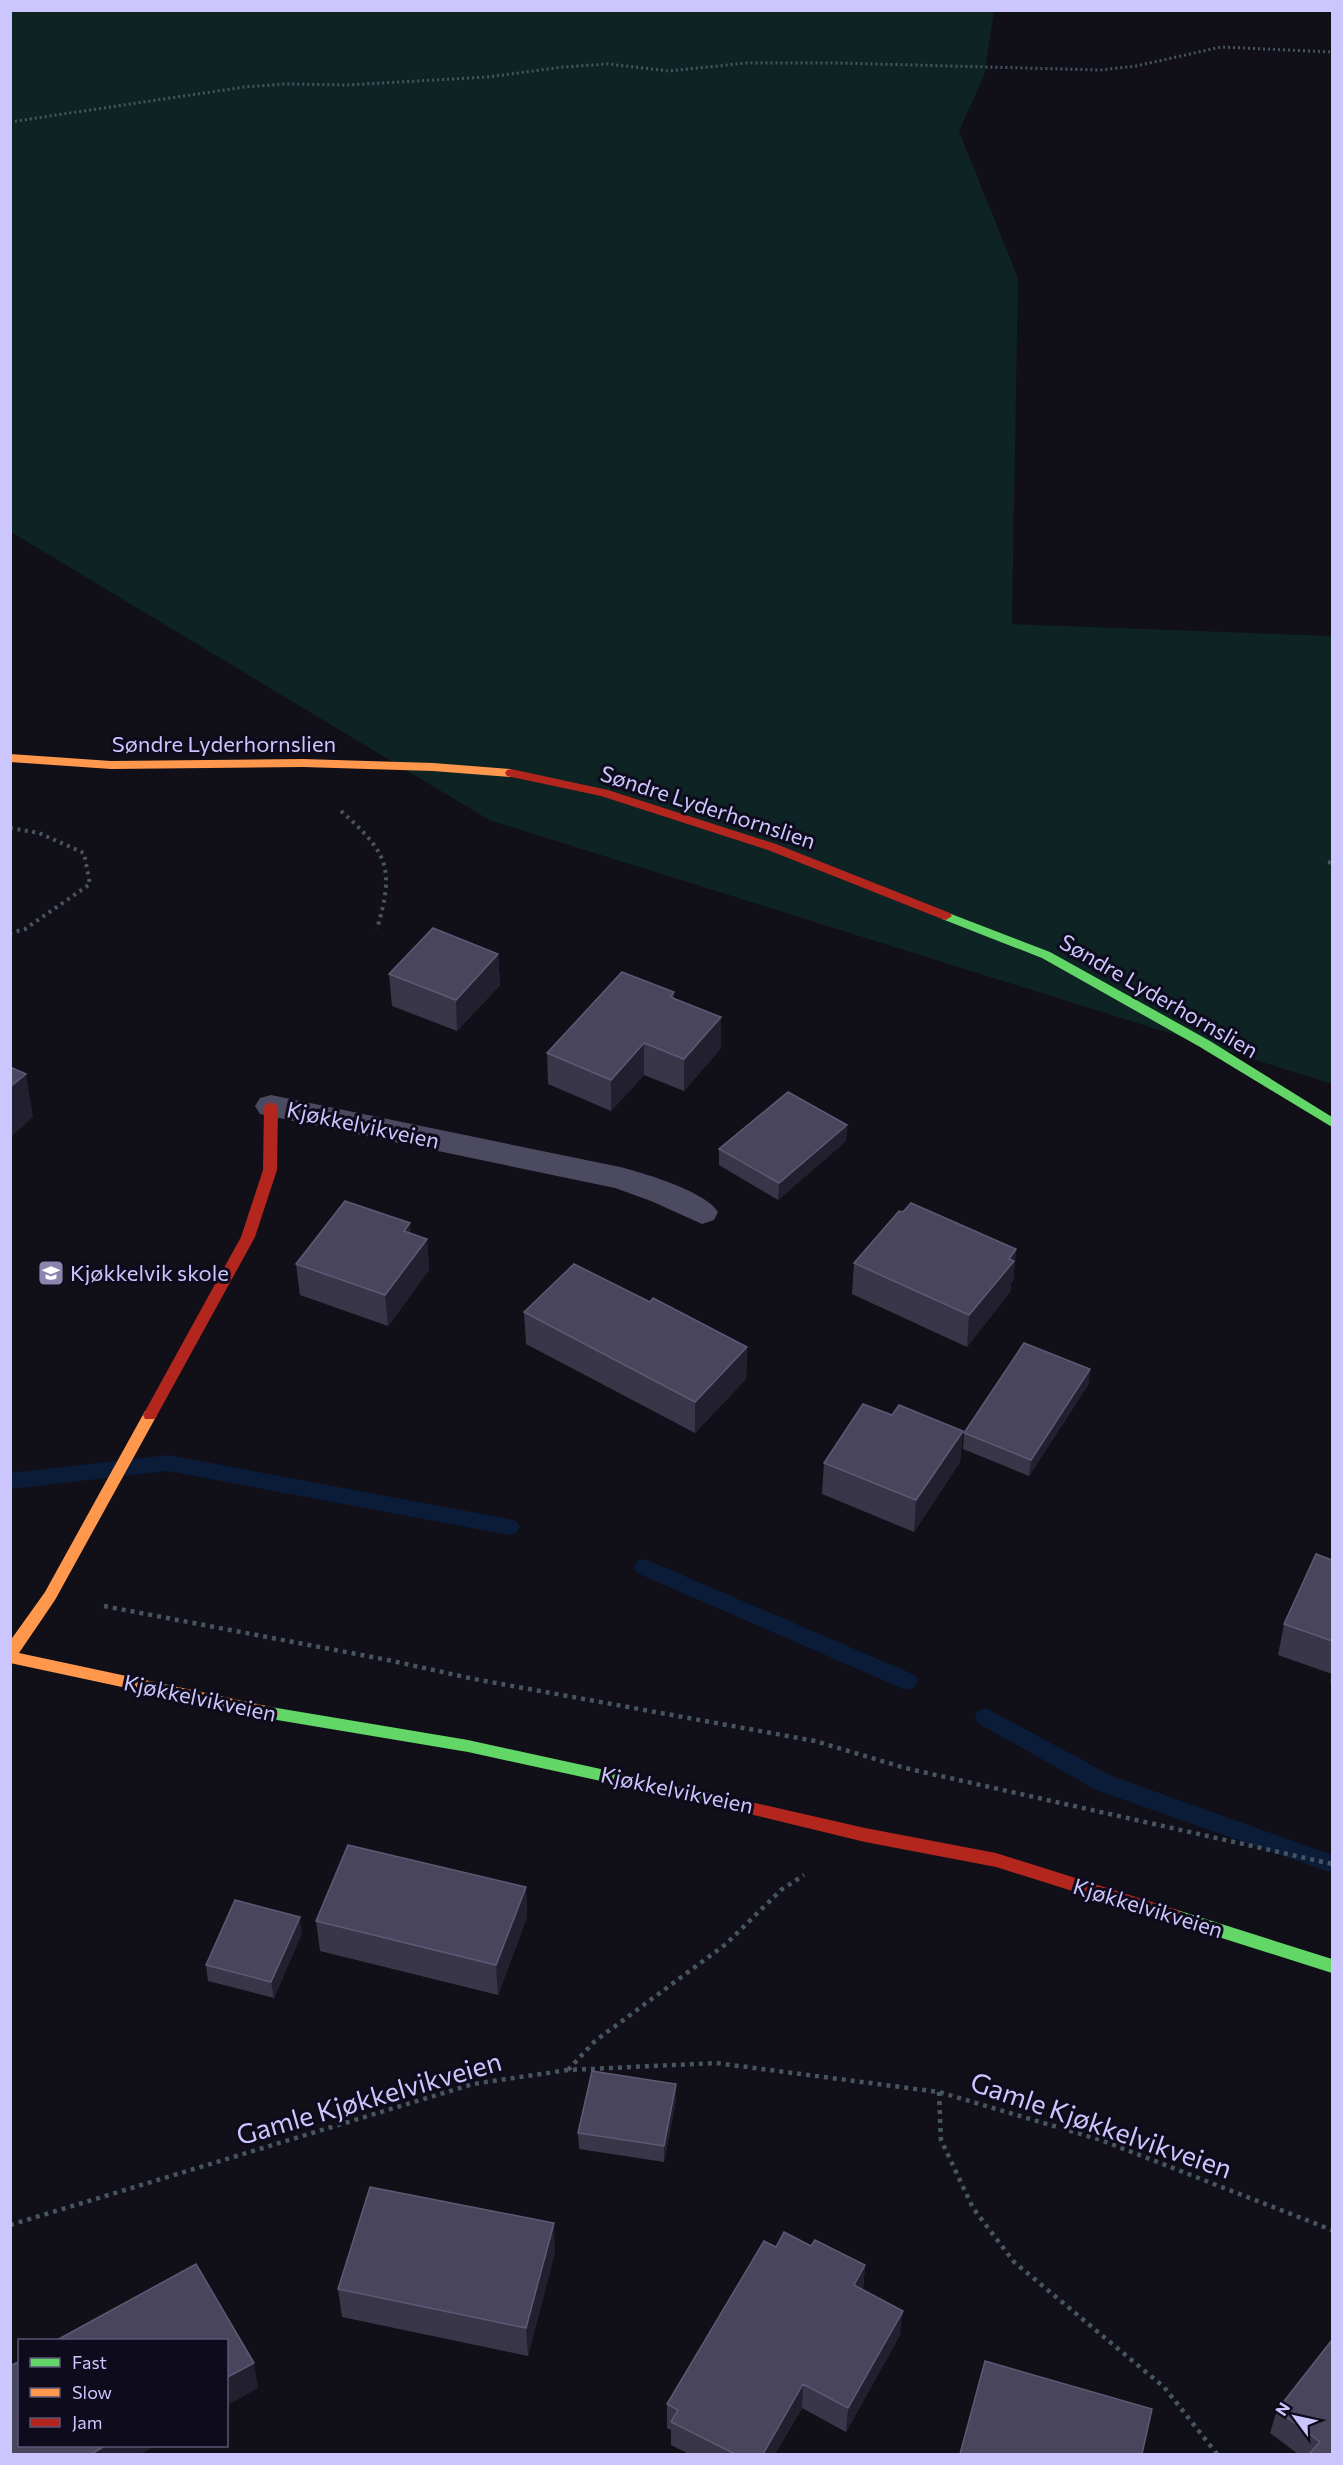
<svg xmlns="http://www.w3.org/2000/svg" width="1343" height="2465" font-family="Commissioner,sans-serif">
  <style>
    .green { fill: #0e2323 }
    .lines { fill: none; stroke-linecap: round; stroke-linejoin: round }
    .stream { fill: #0b1c39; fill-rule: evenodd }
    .path-far2 { stroke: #475561; stroke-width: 3; stroke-dasharray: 2 3; stroke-linecap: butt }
    .path-far1 { stroke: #475561; stroke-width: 4; stroke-dasharray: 3 4.5; stroke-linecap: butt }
    .path { stroke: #475561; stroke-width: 4.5; stroke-dasharray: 4 5; stroke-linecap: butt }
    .lane { fill: #4b4a61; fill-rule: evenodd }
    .fast { fill: #63d668; fill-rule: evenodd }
    .slow { fill: #ff974d; fill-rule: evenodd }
    .jam { fill: #b3261e; fill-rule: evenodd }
    .wall { fill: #39364a }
    .shaded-wall { fill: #22202e }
    .building { fill: #49455d; stroke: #5d5a76; stroke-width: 1.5 }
    .labels { text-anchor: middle; stroke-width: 6; stroke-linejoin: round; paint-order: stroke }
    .street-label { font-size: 22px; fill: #ccc6ff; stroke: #0e0b1c }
    .poi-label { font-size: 22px; fill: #ccc6ff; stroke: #0e0b1c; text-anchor: start }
    .near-street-label { font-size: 27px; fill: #ccc6ff; stroke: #0e0b1c }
  </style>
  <rect width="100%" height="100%" fill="#110f18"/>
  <path class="green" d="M10,11H994L984,76L959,131L1018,278L1012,624L1332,636V1084L489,820L11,532Z"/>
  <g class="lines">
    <path class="stream" d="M168,1455L509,1519L516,1521L520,1527L516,1533L509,1535L168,1471L10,1489V1473Z
      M645,1559L915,1675L918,1681L915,1687L907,1690L899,1687L637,1573L634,1567L637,1561Z
      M986,1708L1112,1776L1332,1855V1873L1096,1790L978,1723L975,1717L978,1711Z"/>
    <path class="path-far2" d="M10,122L244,87L285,84L347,85L488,77L563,67L608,64L669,71L746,63H838L1100,70L1136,66L1221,47L1332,52"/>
    <path class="path-far1" d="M341,811C388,853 395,868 377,929
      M10,828L39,833L84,853L90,884L25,929L10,933
      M1328,862L1332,863"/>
    <path class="path" d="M104,1606L388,1660L474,1679L815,1741L905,1768L1332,1864
      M568,2070L595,2041L726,1944L781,1890L804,1875
      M939,2092L941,2140L973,2208L1014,2262L1164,2387L1217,2454
      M10,2225L473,2084L568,2070L716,2063L939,2092L1101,2140L1332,2230"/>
    <path class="lane" d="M271,1095L620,1167C644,1173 707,1192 718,1212L714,1220L702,1224L651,1201L615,1188L260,1114L255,1106L260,1098Z"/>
    <path class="fast" d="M946,912L1050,952L1210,1041L1332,1117V1127L1200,1047L1042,958L942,919L940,916L942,913Z
      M271,1707L468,1740L729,1797L735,1798L737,1803L735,1808L729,1809L468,1752L271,1719L266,1717L263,1713L266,1709Z
      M1174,1909L1332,1959V1973L1168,1921L1166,1916L1168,1911Z"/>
    <path class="slow" d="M10,754L111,761L303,759L433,763L511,769L517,773L511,777L433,771L303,767L111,769L10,762Z
      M150,1410L155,1411L157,1415L55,1600L19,1653L271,1707L276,1709L279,1713L276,1717L271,1719L10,1663V1641L45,1592L145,1411Z"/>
    <path class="jam" d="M511,769L608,790L776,844L950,913L952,916L946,920L942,919L768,850L601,796L507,776L505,773L507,770Z
      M271,1102L278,1106L277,1170L255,1237L155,1419H145L143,1415L241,1237L263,1170L264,1106Z
      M729,1797L865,1828L996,1853L1174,1909L1180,1911L1182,1916L1180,1921L1174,1923L996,1867L865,1842L729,1809L723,1808L721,1803L723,1798Z"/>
  </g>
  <path class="wall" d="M498,954L500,985L457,1031L392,1006L389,974Z
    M674,992V998L721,1017V1048L684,1091L644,1075L611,1111L548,1084L547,1053Z
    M847,1125L846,1141L778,1200L719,1165V1149Z
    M411,1234L427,1239L429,1270L388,1326L300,1295L296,1264Z
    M1016,1249L1013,1281L1011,1283L1010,1292L967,1347L852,1294L854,1263Z
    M650,1302L747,1347L746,1379L695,1433L526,1344L524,1312Z
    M1090,1369L1088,1385L1029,1476L963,1449L964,1433Z
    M892,1415L963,1431L960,1462L914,1532L822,1494L824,1463Z
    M1332,1560V1683L1330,1682L1332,1674L1278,1655L1284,1624Z
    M526,1887L527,1917L498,1995L320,1951L316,1921Z
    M302,1933L274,1998L208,1981L206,1965Z
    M676,2100L664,2162L579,2149L578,2133Z
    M811,2246L865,2265L863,2290L900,2335L846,2432L802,2408L775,2454H689L671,2445V2430L667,2428V2404Z
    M555,2252L528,2356L342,2317L338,2289Z
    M1332,2340V2454H1298L1270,2433L1277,2410Z"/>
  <path class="shaded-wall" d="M498,954L500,985L457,1031L456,1000Z
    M721,1017V1048L684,1091V1059Z
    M644,1043V1075L611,1111V1080Z
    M26,1074L33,1117L10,1138V1087Z
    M847,1125L846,1141L778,1200L779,1183Z
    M410,1223L413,1255L404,1231Z
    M427,1239L429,1270L388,1326L385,1295Z
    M1016,1249L1013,1281L1011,1283L1010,1292L967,1347L969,1315L1009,1259Z
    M747,1347L746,1379L695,1433V1402Z
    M1090,1369L1088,1385L1029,1476L1031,1460Z
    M963,1431L960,1462L914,1532L916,1500Z
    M526,1887L527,1917L498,1995L496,1965Z
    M300,1917L302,1933L274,1998L271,1982Z
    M676,2084V2100L664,2162V2146Z
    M554,2223L555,2252L528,2356L526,2328Z
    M865,2265L863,2290L854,2285Z
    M903,2311L900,2335L846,2432L848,2408Z
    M254,2363L258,2388L226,2406V2378Z
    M803,2384L802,2408L775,2454H763Z
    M107,2445H157L141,2454H91Z"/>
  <path class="building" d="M433,928L498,954L456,1000L389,974Z
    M622,972L674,992L670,997L721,1017L684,1059L644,1043L611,1080L547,1053Z
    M10,1067L26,1074L10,1087Z
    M788,1092L847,1125L779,1183L719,1149Z
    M345,1201L410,1223L404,1231L427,1239L385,1295L296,1264Z
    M911,1203L1016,1249L1009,1259L1014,1261L969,1315L854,1263L899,1211L903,1212Z
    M574,1264L650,1302L653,1298L747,1347L695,1402L524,1312Z
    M1024,1343L1090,1369L1031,1460L964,1433Z
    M863,1404L892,1415L899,1405L963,1431L916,1500L824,1463Z
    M1316,1554L1332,1560V1641L1284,1624Z
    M348,1845L526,1887L496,1965L316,1921Z
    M235,1900L300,1917L271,1982L206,1965Z
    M592,2071L676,2084L664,2146L578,2133Z
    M370,2187L554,2223L526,2328L338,2289Z
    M784,2232L811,2246L815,2240L865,2265L854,2285L903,2311L848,2408L803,2384L763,2454H735L671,2422L678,2410L667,2404L764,2241L776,2247Z
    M196,2264L254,2363L226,2378V2340H57Z
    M1332,2340V2454H1309L1320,2442L1277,2410Z
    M20,2361V2445H107L91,2454H10V2366Z
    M985,2361L1152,2409L1142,2454H960Z"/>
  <defs>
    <symbol id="school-square" viewBox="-11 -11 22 22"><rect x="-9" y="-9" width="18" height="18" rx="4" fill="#8b86ae" stroke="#0e0b1c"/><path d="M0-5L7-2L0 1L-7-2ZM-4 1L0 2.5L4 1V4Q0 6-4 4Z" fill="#fff"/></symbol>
  </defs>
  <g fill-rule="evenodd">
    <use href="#school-square" x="36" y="1258" width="30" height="30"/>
  </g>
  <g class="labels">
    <g class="street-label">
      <text x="224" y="752">Søndre Lyderhornslien</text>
      <text transform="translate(708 807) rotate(18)" y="8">Søndre Lyderhornslien</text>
      <text transform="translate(1159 996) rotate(30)" y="8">Søndre Lyderhornslien</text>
      <text transform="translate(363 1125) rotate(12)" y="8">Kjøkkelvikveien</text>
      <text transform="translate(200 1698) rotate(12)" y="8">Kjøkkelvikveien</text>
      <text transform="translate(677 1790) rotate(12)" y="8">Kjøkkelvikveien</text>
      <text transform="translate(1148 1908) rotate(17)" y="8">Kjøkkelvikveien</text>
    </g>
    <g class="poi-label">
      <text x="70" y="1281">Kjøkkelvik skole</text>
    </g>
    <g class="near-street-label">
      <text transform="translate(369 2099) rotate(-16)" y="9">Gamle Kjøkkelvikveien</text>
      <text transform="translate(1101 2126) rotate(19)" y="9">Gamle Kjøkkelvikveien</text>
    </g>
  </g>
  <rect width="1343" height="2465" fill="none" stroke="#ccc6ff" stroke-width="24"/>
  <rect x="18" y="2339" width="210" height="108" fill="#0e0b1c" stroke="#5a5677" stroke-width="1.5"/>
  <rect x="30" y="2358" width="30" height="9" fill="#63d668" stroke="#5a5677" stroke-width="1.5"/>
  <text x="72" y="2369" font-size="18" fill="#ccc6ff">Fast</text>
  <rect x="30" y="2388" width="30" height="9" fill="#ff974d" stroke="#5a5677" stroke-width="1.5"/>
  <text x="72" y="2399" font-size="18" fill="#ccc6ff">Slow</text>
  <rect x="30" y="2418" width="30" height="9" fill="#b3261e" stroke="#5a5677" stroke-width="1.5"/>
  <text x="72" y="2429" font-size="18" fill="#ccc6ff">Jam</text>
  <g transform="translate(1295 2417) rotate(303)" stroke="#0e0b1c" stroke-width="4.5" paint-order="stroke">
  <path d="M0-4.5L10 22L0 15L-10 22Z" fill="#ccc6ff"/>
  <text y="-9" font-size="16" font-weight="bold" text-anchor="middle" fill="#ccc6ff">N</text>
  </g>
</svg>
